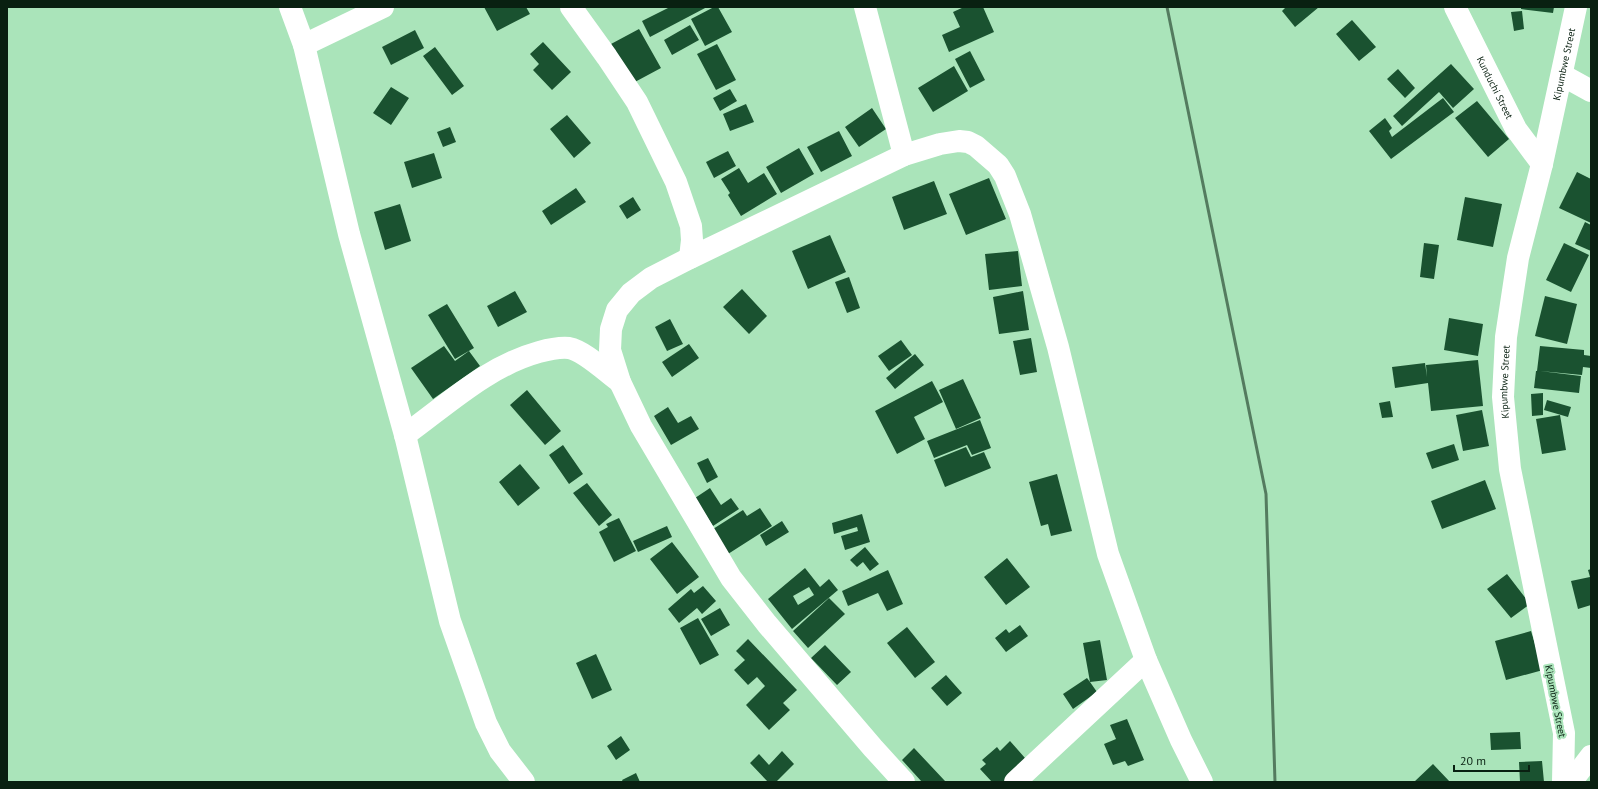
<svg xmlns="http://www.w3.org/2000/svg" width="1598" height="789" font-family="'PT Sans',sans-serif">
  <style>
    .building { fill: #1a5230; fill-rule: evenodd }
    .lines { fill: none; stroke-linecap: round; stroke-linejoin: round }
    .minor { stroke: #fff; stroke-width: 22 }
    .rail { stroke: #547b5f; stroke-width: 3 }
    .labels { text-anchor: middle; stroke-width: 4; stroke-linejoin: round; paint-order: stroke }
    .street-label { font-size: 10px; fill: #092011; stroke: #aae4ba }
  </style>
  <rect width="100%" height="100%" fill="#aae4ba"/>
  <path class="building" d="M484,7H526L530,14L497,31Z
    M670,7H707L650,37L642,21Z
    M714,7H718L732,32L705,46L691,19Z
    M964,7H983L994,32L949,52L942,35L960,27L953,12Z
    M1286,7H1319L1295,27L1282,11Z
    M1521,7H1554L1553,13L1521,9Z
    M1522,11L1524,29L1514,31L1511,12Z
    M1352,20L1376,47L1359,61L1336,34Z
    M690,25L699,40L672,55L664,40Z
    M639,29L661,68L633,83L611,44Z
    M415,30L424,48L391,65L382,47Z
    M543,42L571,72L552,90L533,70L539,64L530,54Z
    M717,44L736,80L716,90L697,54Z
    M435,47L464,86L452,95L423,56Z
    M970,51L985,80L970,88L955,59Z
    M1451,64L1474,89L1453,108L1439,92L1402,126L1393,116Z
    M954,66L968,91L933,112L918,88Z
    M1398,69L1415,88L1405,98L1387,79Z
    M391,87L409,98L391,125L373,113Z
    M730,89L737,101L720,111L713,98Z
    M1443,98L1454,112L1391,159L1369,131L1385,118L1392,128L1389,131L1392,137Z
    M1477,101L1509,139L1488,157L1455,118Z
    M746,104L754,122L730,131L723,114Z
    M872,108L886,129L859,147L845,127Z
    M567,115L591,143L574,158L550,129Z
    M450,127L456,142L443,147L437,132Z
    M839,131L852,156L821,172L807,147Z
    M799,148L814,174L781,193L766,167Z
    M728,151L736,166L714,178L706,162Z
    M434,153L442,178L412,188L404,162Z
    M739,168L748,183L764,173L777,194L741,216L728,195L730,193L721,179Z
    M1577,172L1591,179V223L1559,208Z
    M989,178L1006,219L966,235L949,194Z
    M934,181L947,214L904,230L892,197Z
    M576,188L586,202L551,225L542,211Z
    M633,197L641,210L627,219L619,206Z
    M1465,197L1502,204L1493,247L1457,240Z
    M400,204L411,241L385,250L374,212Z
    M1585,222L1591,225V251L1575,244Z
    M830,235L846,272L808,289L792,251Z
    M1424,243L1439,245L1434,279L1420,277Z
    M1564,243L1589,255L1571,292L1546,280Z
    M1018,251L1022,286L989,290L985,254Z
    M849,277L860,308L847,313L835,282Z
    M742,289L767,316L749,334L723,307Z
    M515,291L527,312L498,327L487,306Z
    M1023,291L1029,330L999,334L993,297Z
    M1545,296L1577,304L1567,344L1535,336Z
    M447,304L474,348L455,359L428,315Z
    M1449,318L1483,324L1478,356L1444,350Z
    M670,319L683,344L667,351L655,327Z
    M1031,338L1037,372L1020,375L1013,341Z
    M901,340L912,355L889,371L878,356Z
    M689,344L699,358L672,377L662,362Z
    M444,346L455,361L469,351L480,366L433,399L411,368Z
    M1540,346L1584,350V355L1591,356V368L1583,367L1582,375L1540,371L1581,376L1579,393L1534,388L1536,371H1537Z
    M915,354L924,365L895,389L886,378Z
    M1478,360L1483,406L1431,411L1428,383L1395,388L1392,367L1425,363L1427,377L1426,365Z
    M963,379L981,418L956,429L939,390Z
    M932,381L943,402L914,417L925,439L897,454L875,411Z
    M527,390L561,431L545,445L510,405Z
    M1543,393V415L1532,416L1531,394Z
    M1547,400L1571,407L1568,417L1544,410Z
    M1390,401L1393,417L1382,418L1379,403Z
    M668,407L678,423L691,416L699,429L671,445L654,416Z
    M1482,410L1489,446L1463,451L1456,415Z
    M1560,415L1566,450L1542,454L1536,419Z
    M980,420L991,448L972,455L967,445L934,458L927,441Z
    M1454,444L1459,460L1432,469L1426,453Z
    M563,445L583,474L569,484L549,455Z
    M966,447L971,457L984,452L991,468L945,487L934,460Z
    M708,458L718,477L707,483L697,463Z
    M520,464L540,488L518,506L499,482Z
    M1057,474L1072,531L1051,536L1048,524L1041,526L1029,482Z
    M1485,480L1496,509L1442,529L1431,501Z
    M587,483L612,515L599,526L573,493Z
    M710,488L721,505L731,498L739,509L713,526L695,498Z
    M760,508L772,526L728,554L713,529L743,510L747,516Z
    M862,514L870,542L845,550L841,536L858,531L857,527L834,534L832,523Z
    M619,518L636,551L614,562L599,532L608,527L606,524Z
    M782,521L789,532L766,546L760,535Z
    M667,526L672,537L638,552L633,541Z
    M672,542L699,577L677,594L650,559Z
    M865,547L879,564L870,571L863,562L857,567L850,560Z
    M1007,558L1030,587L1006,605L984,577Z
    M805,568L820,587L829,579L838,590L792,629L768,599ZM809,587L814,595L798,605L793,596Z
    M1591,569V605L1578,609L1571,581L1590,577L1588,570Z
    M888,570L903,604L887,611L878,593L848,606L842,591Z
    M1507,574L1530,604L1511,618L1487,589Z
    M703,586L716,601L702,614L697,608L679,623L668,609L691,589L694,593Z
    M829,598L845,614L808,648L793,631Z
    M720,608L730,625L711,636L701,619Z
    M698,618L719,655L700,665L680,628Z
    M1020,625L1028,636L1006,652L995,638L1006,629L1009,633Z
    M907,627L935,662L915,678L887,643Z
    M1531,631L1543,670L1506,680L1495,641Z
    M748,639L797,690L783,703L790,710L769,730L746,705L765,686L757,677L748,685L734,670L745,660L736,651Z
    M1100,640L1107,680L1090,682L1097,692L1073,709L1063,694L1087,678L1090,682L1083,643Z
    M825,645L851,672L837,685L811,658Z
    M596,654L612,690L592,699L576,663Z
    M946,675L962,693L947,706L931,688Z
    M1127,719L1144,760L1128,766L1125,761L1113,765L1104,744L1116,739L1110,725Z
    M1520,732L1521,749L1491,750L1490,733Z
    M621,736L630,750L616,760L607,746Z
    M1010,741L1025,758L1021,766L1004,782H992L980,769L986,764L982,760L997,747L1000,751Z
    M914,748L945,781L944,782H922L902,760Z
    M782,751L794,764L776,782H768L750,763L759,754L769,765Z
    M1542,761L1544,782H1520L1519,762Z
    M1433,764L1450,782H1414Z
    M636,773L640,782H623L622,780Z"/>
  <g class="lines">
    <g class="minor">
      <path d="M290,7L304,45L349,234L405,435L450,621L486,723L500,751L524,782"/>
      <path d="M571,7L607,57L637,102L676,182L691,226L692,240L690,258"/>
      <path d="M865,7L904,155"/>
      <path id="s1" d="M1455,7L1516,129L1542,164"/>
      <path d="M304,45L383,7"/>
      <path d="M1562,75L1591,91"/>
      <path d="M405,435C448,404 488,366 539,352C550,349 559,347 569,348C585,351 607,373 620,382"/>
      <path d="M904,782L873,748L767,624L731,578L641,426L620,382L610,350L611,329L617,310L631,293L651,278L690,258L904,155L940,144L959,141L968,142L976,146L998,165L1005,176L1020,214L1058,347L1108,554L1146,660L1181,740L1202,782"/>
      <path d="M1015,782L1146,660"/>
      <path id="s2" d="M1563,782L1564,733L1510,469L1503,397L1506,337L1518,258L1542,164L1576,7"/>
      <path d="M1571,782L1591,756"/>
    </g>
    <path class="rail" d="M1167,7L1266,494L1275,782"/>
  </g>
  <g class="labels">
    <g class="street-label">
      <text dy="4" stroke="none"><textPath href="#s2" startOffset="730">Kipumbwe Street</textPath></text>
      <text dy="4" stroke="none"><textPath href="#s1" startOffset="90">Kunduchi Street</textPath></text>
      <text dy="4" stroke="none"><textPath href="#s2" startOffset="406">Kipumbwe Street</textPath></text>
      <text transform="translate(1556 701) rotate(79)" y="4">Kipumbwe Street</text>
    </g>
  </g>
  <rect width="1598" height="789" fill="none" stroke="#092011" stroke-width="16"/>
  <path d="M1454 765v6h75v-6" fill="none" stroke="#092011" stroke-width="2"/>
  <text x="1460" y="765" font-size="12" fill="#092011" stroke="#aae4ba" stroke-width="3" paint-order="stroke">20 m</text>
</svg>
